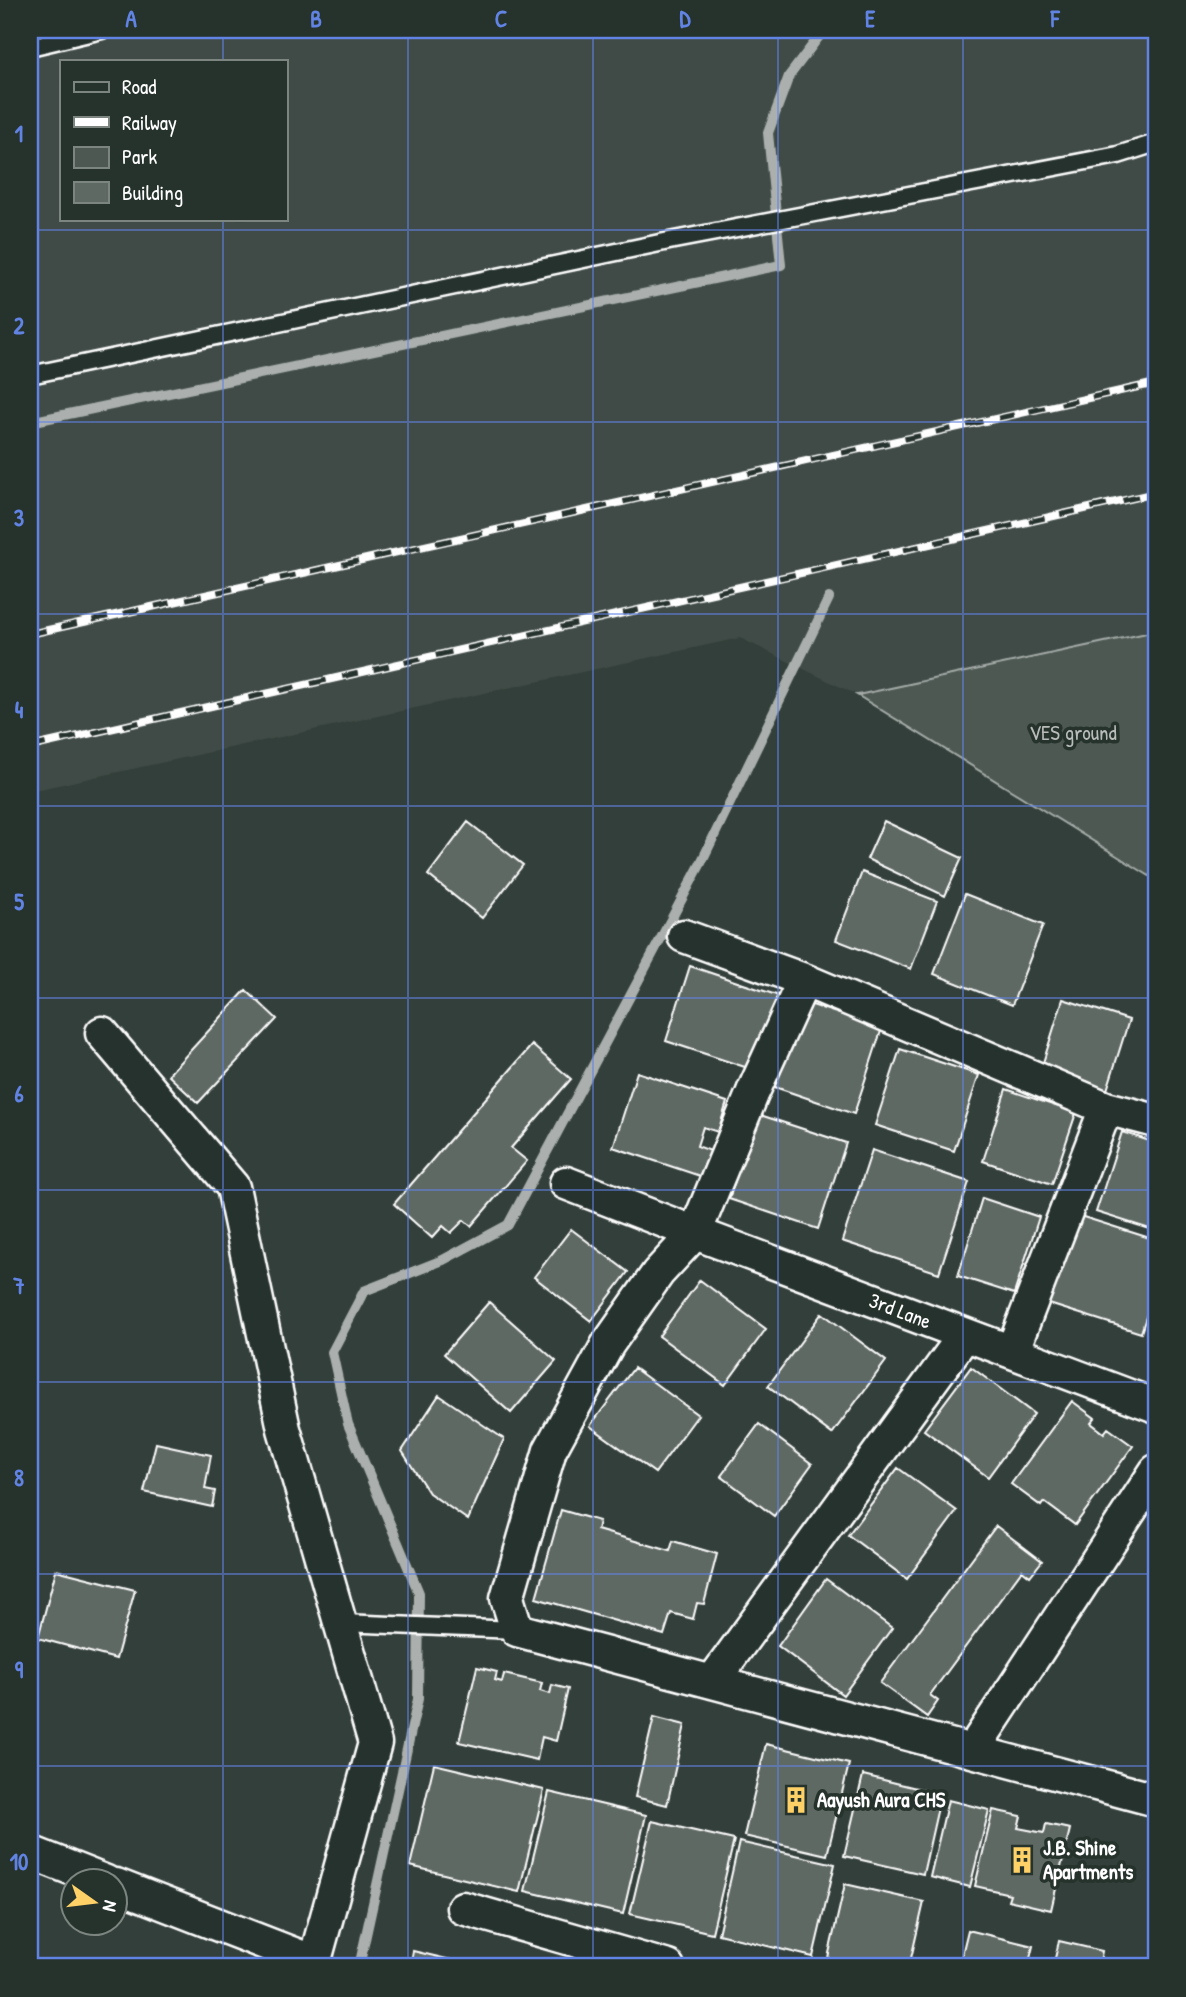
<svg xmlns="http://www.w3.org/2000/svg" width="1186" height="1997" font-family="'Patrick Hand',sans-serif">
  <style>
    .built { fill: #404c47; fill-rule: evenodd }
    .green { fill: #4d5853; stroke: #a6aca9; stroke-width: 2 }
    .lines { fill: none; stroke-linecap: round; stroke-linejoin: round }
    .stream { stroke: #abb0ae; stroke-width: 10 }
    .building { fill: #5f6964; stroke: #fff; stroke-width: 2 }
    .service-casing { stroke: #fff; stroke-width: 21 }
    .minor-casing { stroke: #fff; stroke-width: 37 }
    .service { stroke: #26332d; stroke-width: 16 }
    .minor { stroke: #26332d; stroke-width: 32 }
    .rail-casing { stroke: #fff; stroke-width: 8 }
    .rail { stroke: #26332d; stroke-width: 5; stroke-dasharray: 16; stroke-linecap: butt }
    .grid { fill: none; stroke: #6183e4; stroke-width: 2; stroke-opacity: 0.55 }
    .labels { text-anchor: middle; stroke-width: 7; stroke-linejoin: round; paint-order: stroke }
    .park-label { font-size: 21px; fill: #b8bcba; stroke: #26332d }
    .street-label { font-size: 21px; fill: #fff; stroke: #26332d }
    .poi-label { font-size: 21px; font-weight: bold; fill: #fff; stroke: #26332d; text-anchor: start }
    .neatline { fill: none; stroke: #6183e4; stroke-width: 2.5 }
    .grid-label { font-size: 23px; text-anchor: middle; font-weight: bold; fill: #6183e4 }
  </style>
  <rect width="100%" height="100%" fill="#333f3a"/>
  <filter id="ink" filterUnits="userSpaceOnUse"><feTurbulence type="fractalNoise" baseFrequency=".0143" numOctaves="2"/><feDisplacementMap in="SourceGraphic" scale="14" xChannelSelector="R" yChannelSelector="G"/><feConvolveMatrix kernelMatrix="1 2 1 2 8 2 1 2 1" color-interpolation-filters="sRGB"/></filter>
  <g filter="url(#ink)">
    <path class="built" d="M30,30H1156V631L857,695L740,638L30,791ZM61,61H285V219H61Z"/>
    <path class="green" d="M1156,631V880L857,695H858Z"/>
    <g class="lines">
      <path class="stream" d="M30,422L781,265L768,133L789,76L824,30
        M359,1967L418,1699L419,1593L348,1424L332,1352L364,1291L443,1260L508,1225L700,865L829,598"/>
    </g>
    <path class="building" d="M884,821L962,858L945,896L867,859Z
      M468,822L523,865L482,918L428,875Z
      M862,872L937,901L911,969L836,940Z
      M965,894L1043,925L1012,1005L934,974Z
      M690,966L782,997L757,1071L666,1041Z
      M246,990L277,1019L198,1103L168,1075Z
      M1063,999L1129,1020L1107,1090L1041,1069Z
      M797,1000L882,1028L854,1114L769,1085Z
      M532,1045L571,1079L511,1148L527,1161L471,1226L464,1220L451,1233L443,1226L432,1238L394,1204Z
      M900,1049L979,1075L954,1151L875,1125Z
      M637,1072L727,1102L718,1132L703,1127L697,1146L711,1151L703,1177L613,1147Z
      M1006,1089L1076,1113L1052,1184L983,1161Z
      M757,1114L846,1143L818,1229L729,1199Z
      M1122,1132L1156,1143V1231L1096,1212Z
      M872,1150L969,1182L939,1273L842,1241Z
      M982,1198L1039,1217L1014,1294L958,1276Z
      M1077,1215L1156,1240V1285L1141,1333L1049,1304Z
      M571,1229L628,1272L591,1321L534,1277Z
      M700,1280L766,1329L725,1385L659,1336Z
      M489,1302L556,1361L511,1413L444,1354Z
      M822,1313L886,1361L832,1434L768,1386Z
      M971,1367L1034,1414L988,1477L924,1430Z
      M634,1368L698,1415L655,1473L590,1426Z
      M439,1395L504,1439L468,1520L429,1493L402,1451Z
      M1072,1401L1095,1418L1091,1423L1104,1433L1108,1428L1133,1446L1075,1525L1044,1502L1041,1506L1011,1484Z
      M759,1424L812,1464L774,1516L721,1476Z
      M156,1443L211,1455L205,1489L215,1491L212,1507L144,1492Z
      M898,1468L957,1511L907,1579L848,1535Z
      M561,1510L599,1521L597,1530L670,1551L673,1541L717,1554L704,1604L697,1603L693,1619L671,1613L664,1635L536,1598Z
      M996,1526L1042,1561L1030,1576L1022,1570L930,1695L938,1701L927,1717L880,1683Z
      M56,1570L135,1590L116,1659L38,1638Z
      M826,1579L892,1628L843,1695L778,1646Z
      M477,1667L497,1672L495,1680L502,1682L504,1674L542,1683L540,1691L550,1694L552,1685L568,1689L556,1741L542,1737L537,1760L459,1742Z
      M654,1717L685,1725L667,1805L635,1797Z
      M766,1744L849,1764L827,1855L744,1836Z
      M434,1764L544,1790L519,1892L410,1866Z
      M863,1775L941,1794L923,1874L844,1856Z
      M549,1792L646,1815L623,1914L525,1891Z
      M948,1800L989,1810L970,1887L930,1877Z
      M993,1810L1021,1816L1018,1828L1044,1833L1046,1824L1070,1829L1051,1910L1008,1900L1010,1894L975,1886Z
      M652,1821L734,1840L712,1933L630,1914Z
      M739,1842L835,1864L813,1957L718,1934Z
      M845,1884L924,1902L909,1967H850L827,1962Z
      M968,1930L1033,1946L1028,1967H959Z
      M1059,1941L1102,1951L1099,1967H1053Z
      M413,1951L481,1967H410Z"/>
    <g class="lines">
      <defs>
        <path id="service" d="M30,47L102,30
          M30,375L674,240L1118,155L1156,143
          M341,1623L517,1630"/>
        <path id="minor" d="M684,936L804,980L1106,1108L1156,1121
          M102,1033L233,1187L284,1429L375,1743L313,1967
          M566,1183L695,1233L753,1092L804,980
          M1012,1352L1106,1108
          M1156,1406L695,1233L658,1273L608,1344L550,1450L507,1598L517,1630L1156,1800
          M712,1682L964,1336
          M972,1751L1156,1471
          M30,1852L106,1882
          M116,1885L314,1962
          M463,1908L668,1967"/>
      </defs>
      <use href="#service" class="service-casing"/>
      <use href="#minor" class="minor-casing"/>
      <use href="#service" class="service"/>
      <use href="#minor" class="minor"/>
      <defs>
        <path id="rail" d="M30,634L1156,383
          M30,747L1156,493"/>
      </defs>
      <use href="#rail" class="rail-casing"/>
      <use href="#rail" class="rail"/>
    </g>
  </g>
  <path class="grid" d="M223,30V61M408,30V1967M593,30V1967M778,30V1967M963,30V1967M223,219V1967M30,230H1156M30,422H1156M30,614H1156M30,806H1156M30,998H1156M30,1190H1156M30,1382H1156M30,1574H1156M30,1766H1156"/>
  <defs>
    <symbol id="building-bare" viewBox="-9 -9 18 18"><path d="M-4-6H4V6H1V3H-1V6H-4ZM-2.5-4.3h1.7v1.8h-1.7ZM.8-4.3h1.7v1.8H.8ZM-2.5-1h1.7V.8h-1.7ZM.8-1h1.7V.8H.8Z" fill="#ffd166" stroke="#26332d" stroke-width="2.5" paint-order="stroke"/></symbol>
  </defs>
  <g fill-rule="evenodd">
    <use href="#building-bare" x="777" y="1781" width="38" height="38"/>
    <use href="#building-bare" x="1003" y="1841" width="38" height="38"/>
  </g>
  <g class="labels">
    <g class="park-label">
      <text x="1073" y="740">VES ground</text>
    </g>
    <g class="street-label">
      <text transform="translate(900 1311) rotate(21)" y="7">3rd Lane</text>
    </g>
    <g class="poi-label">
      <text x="817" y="1807">Aayush Aura CHS</text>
      <text x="1043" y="1855">J.B. Shine<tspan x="1043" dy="24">Apartments</tspan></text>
    </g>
  </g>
  <rect width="1186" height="1997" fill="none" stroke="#26332d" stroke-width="77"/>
  <rect x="60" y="60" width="228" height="161" fill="#26332d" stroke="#7d8581" stroke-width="2"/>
  <rect x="74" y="82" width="35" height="10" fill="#26332d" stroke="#7d8581" stroke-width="2"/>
  <text x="122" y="94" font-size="21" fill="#ffffff">Road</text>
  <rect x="74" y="117" width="35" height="10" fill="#ffffff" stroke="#7d8581" stroke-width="2"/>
  <text x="122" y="130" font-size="21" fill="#ffffff">Railway</text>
  <rect x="74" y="147" width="35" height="21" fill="#4d5853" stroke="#7d8581" stroke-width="2"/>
  <text x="122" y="164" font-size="21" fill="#ffffff">Park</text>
  <rect x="74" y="182" width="35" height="21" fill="#5f6964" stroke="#7d8581" stroke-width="2"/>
  <text x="122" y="200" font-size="21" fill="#ffffff">Building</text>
  <g transform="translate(94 1902) rotate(104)"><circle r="33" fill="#26332d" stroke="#7d8581" stroke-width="2"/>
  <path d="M0-5L12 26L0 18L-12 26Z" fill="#ffd166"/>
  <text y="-10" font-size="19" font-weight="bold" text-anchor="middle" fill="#ffffff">N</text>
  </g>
  <rect x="38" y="38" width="1110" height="1920" class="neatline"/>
  <g class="grid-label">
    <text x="131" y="27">A</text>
    <text x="316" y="27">B</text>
    <text x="501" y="27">C</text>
    <text x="685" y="27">D</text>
    <text x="870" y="27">E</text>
    <text x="1055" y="27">F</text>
    <text x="19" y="142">1</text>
    <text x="19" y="334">2</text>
    <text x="19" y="526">3</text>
    <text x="19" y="718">4</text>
    <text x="19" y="910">5</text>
    <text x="19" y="1102">6</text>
    <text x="19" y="1294">7</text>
    <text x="19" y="1486">8</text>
    <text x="19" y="1678">9</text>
    <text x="19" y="1870">10</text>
  </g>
</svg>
